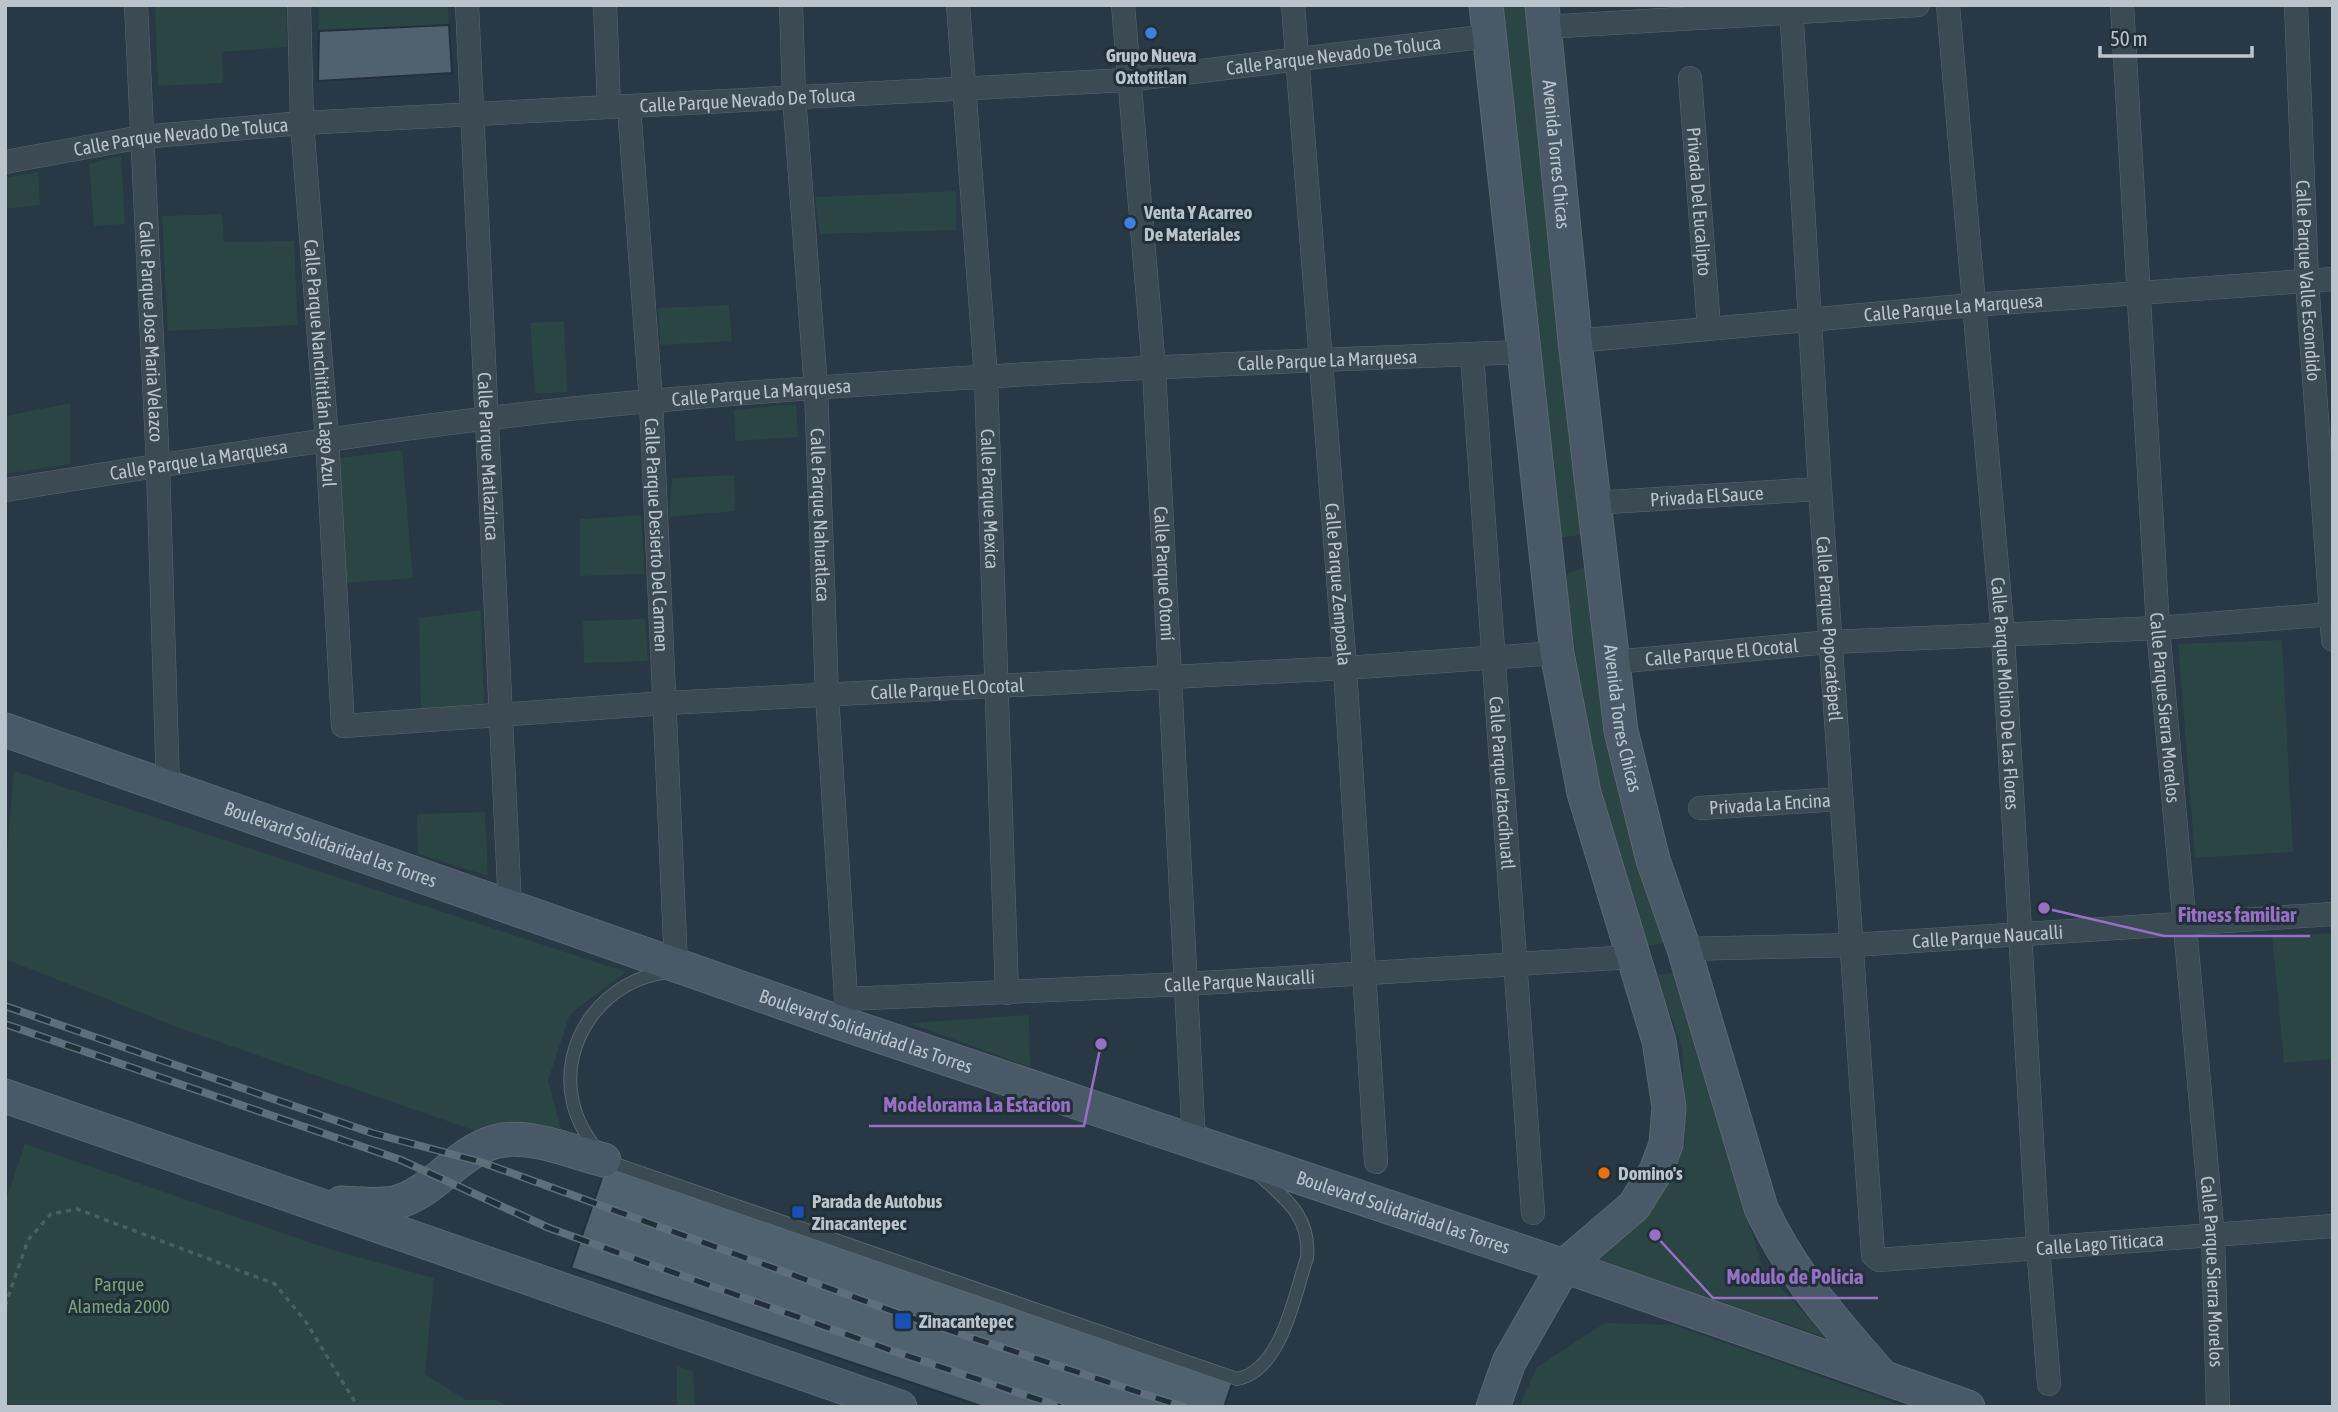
<svg xmlns="http://www.w3.org/2000/svg" width="2338" height="1412" font-family="'Asap Condensed',sans-serif">
  <style>
    .green { fill: #2a4544 }
    .building { fill: #51626f; stroke: #23313b; stroke-width: 2 }
    .lines { fill: none; stroke-linecap: round; stroke-linejoin: round }
    .service-casing { stroke: #5b6771; stroke-width: 14 }
    .minor-casing { stroke: #5b6771; stroke-width: 24 }
    .secondary-casing { stroke: #5b6771; stroke-width: 35 }
    .path { stroke: #48615f; stroke-width: 3.5; stroke-dasharray: 5 5; stroke-linecap: butt }
    .service { stroke: #3c4a54; stroke-width: 12 }
    .minor { stroke: #3c4a54; stroke-width: 23 }
    .secondary { stroke: #4a5967; stroke-width: 33 }
    .rail-casing { stroke: #5e6e7a; stroke-width: 8 }
    .rail { stroke: #212f39; stroke-width: 5; stroke-dasharray: 16; stroke-linecap: butt }
    .shop-dot { fill: #3f7fe0; stroke: #212f39; stroke-width: 2.5 }
    .food-dot { fill: #e8710a; stroke: #212f39; stroke-width: 2.5 }
    .transit-dot { fill: #1a4fb4; stroke: #212f39; stroke-width: 2.5 }
    .labels { text-anchor: middle; stroke-width: 6; stroke-linejoin: round; paint-order: stroke }
    .poi-label { font-size: 19px; font-weight: bold; fill: #bac4cd; stroke: #212f39; text-anchor: start }
    .street-label { font-size: 19px; fill: #bac4cd; stroke: #212f39 }
    .park-label { font-size: 19px; fill: #78a37b; stroke: #212f39 }
    .leader { fill: none; stroke: #9770c5; stroke-width: 2.5 }
    .callout-dot { fill: #9770c5; stroke: #212f39; stroke-width: 2.5 }
    .callout-label { font-size: 21px; text-anchor: middle; font-weight: bold; fill: #9770c5; stroke: #212f39; stroke-width: 6; stroke-linejoin: round; paint-order: stroke }
  </style>
  <rect width="100%" height="100%" fill="#283844"/>
  <path class="green" d="M155,5H286L287,47L222,52L223,83L158,86Z
    M318,5H448L449,25L319,31Z
    M1502,5H1528L1585,534L1560,538Z
    M121,155L125,224L94,226L89,164Z
    M38,172L40,205L5,209V178Z
    M956,191V230L820,234L815,197Z
    M222,214L224,242L294,241L298,325L168,331L162,216Z
    M729,305L732,341L660,345L658,308Z
    M564,321L567,392L535,394L530,323Z
    M70,403V464L7,474L5,416Z
    M796,404L798,437L735,441L734,410Z
    M402,450L413,578L346,583L340,458Z
    M734,475L735,511L669,517L672,478Z
    M641,515L645,574L580,576V519Z
    M1587,566L1669,942L1648,946L1596,791L1564,575Z
    M481,610L484,708L421,715L419,618Z
    M645,619L648,661L584,663L583,621Z
    M2282,640L2293,852L2195,858L2178,644Z
    M14,771L626,972L570,1014L548,1081L571,1164L182,1029L5,959V875Z
    M485,812L488,876L418,854L417,814Z
    M2333,933V1059L2284,1063L2272,936Z
    M1675,973L1762,1266L1825,1337L1596,1259L1657,1203L1685,1141L1682,1046L1655,975Z
    M1029,1015L1030,1067L909,1023Z
    M25,1144L326,1248L434,1278L425,1374L466,1400H497L507,1407H5V1202Z
    M1605,1323L1674,1325L1907,1407H1519L1537,1367Z
    M677,1366L693,1371L695,1407H677Z"/>
  <path class="building" d="M449,25L452,73L318,81L319,31Z
    M607,1163L1235,1375L1224,1407H984L571,1268Z"/>
  <g class="lines">
    <defs>
      <path id="service" d="M670,972C606,977 558,1040 573,1103C578,1125 591,1143 604,1160L1237,1379C1282,1370 1294,1296 1307,1258C1311,1217 1286,1199 1258,1174"/>
      <g id="minor">
        <path id="s1" d="M136,5L158,466L168,786"/>
        <path id="s2" d="M299,5L302,123L327,439L343,726L666,703L1345,668L1557,653"/>
        <path id="s3" d="M467,5L510,907"/>
        <path d="M605,5L609,107"/>
        <path id="s4" d="M791,5L794,96L816,388L827,695L846,999L844,1024"/>
        <path id="s5" d="M958,5L986,378L1007,993"/>
        <path id="s6" d="M1123,5L1154,369L1194,1142"/>
        <path id="s7" d="M1293,5L1345,668L1376,1162"/>
        <path id="s8" d="M1791,5L1820,489L1873,1255L1879,1260L2333,1226"/>
        <path id="s9" d="M1948,5L2003,636L2038,1246L2049,1384"/>
        <path id="s10" d="M2122,5L2158,628L2213,1237L2218,1407"/>
        <path id="s11" d="M2296,5L2307,281L2333,640"/>
        <path d="M1544,27L1918,5"/>
        <path id="s12" d="M1690,78L1709,328"/>
        <path id="s13" d="M629,107L651,401L676,964"/>
        <path id="s14" d="M5,162L142,137L302,123L1127,80L1489,36"/>
        <path id="s15" d="M1575,341L1973,305L2333,279"/>
        <path id="s16" d="M1472,354L1533,1213"/>
        <path id="s17" d="M5,490C220,456 434,420 651,401C941,375 1233,363 1524,352"/>
        <path id="s18" d="M1593,503L1820,489"/>
        <path id="s19" d="M1614,662L1830,642L2158,628L2333,614"/>
        <path id="s20" d="M1700,808L1841,799"/>
        <path id="s21" d="M1684,949L1853,945L2333,914"/>
        <path id="s22" d="M846,999L1186,984L1632,957"/>
      </g>
      <g id="secondary">
        <path d="M1486,5L1557,653L1584,793L1659,1041L1669,1107L1666,1144L1656,1171L1634,1206L1564,1266L1509,1362L1493,1407"/>
        <path id="s23" d="M1542,5L1575,341L1621,731L1653,860L1684,949L1761,1208C1790,1271 1833,1321 1880,1374"/>
        <path id="s24" d="M5,730L844,1024L1564,1266L1968,1407"/>
        <path d="M5,1096L900,1407"/>
        <path d="M341,1203C359,1204 377,1206 394,1203C433,1194 456,1153 494,1142C527,1132 572,1152 604,1160"/>
      </g>
    </defs>
    <use href="#service" class="service-casing"/>
    <use href="#minor" class="minor-casing"/>
    <use href="#secondary" class="secondary-casing"/>
    <path class="path" d="M5,1306L28,1240L51,1214L77,1209L275,1284L306,1322L358,1407"/>
    <use href="#service" class="service"/>
    <use href="#minor" class="minor"/>
    <use href="#secondary" class="secondary"/>
    <defs>
      <path id="rail" d="M5,1006L372,1133L481,1162L909,1317L1184,1407
        M5,1024L401,1160L549,1228L893,1351L1061,1407"/>
    </defs>
    <use href="#rail" class="rail-casing"/>
    <use href="#rail" class="rail"/>
  </g>
  <g class="shop-dot">
    <circle cx="1151" cy="33" r="7"/>
    <circle cx="1130" cy="223" r="7"/>
  </g>
  <circle class="food-dot" cx="1604" cy="1173" r="7"/>
  <g class="transit-dot">
    <rect x="791" y="1205" width="14" height="14" rx="3.5"/>
    <rect x="894" y="1312" width="18" height="18" rx="3.5"/>
  </g>
  <g class="labels">
    <g class="poi-label">
      <text x="1151" y="62" text-anchor="middle">Grupo Nueva<tspan x="1151" dy="22">Oxtotitlan</tspan></text>
      <text x="1144" y="219">Venta Y Acarreo<tspan x="1144" dy="22">De Materiales</tspan></text>
      <text x="1618" y="1180">Domino's</text>
      <text x="812" y="1208">Parada de Autobus<tspan x="812" dy="22">Zinacantepec</tspan></text>
      <text x="919" y="1328">Zinacantepec</text>
    </g>
    <g class="street-label">
      <text dy="7" stroke="none"><textPath href="#s14" startOffset="1334">Calle Parque Nevado De Toluca</textPath></text>
      <text dy="7" stroke="none"><textPath href="#s14" startOffset="746">Calle Parque Nevado De Toluca</textPath></text>
      <text dy="7" stroke="none"><textPath href="#s14" startOffset="178">Calle Parque Nevado De Toluca</textPath></text>
      <text dy="7" stroke="none"><textPath href="#s23" startOffset="150">Avenida Torres Chicas</textPath></text>
      <text dy="7" stroke="none"><textPath href="#s12" startOffset="124">Privada Del Eucalipto</textPath></text>
      <text dy="7" stroke="none"><textPath href="#s11" startOffset="276">Calle Parque Valle Escondido</textPath></text>
      <text dy="7" stroke="none"><textPath href="#s15" startOffset="380">Calle Parque La Marquesa</textPath></text>
      <text dy="7" stroke="none"><textPath href="#s1" startOffset="327">Calle Parque Jose Maria Velazco</textPath></text>
      <text dy="7" stroke="none"><textPath href="#s17" startOffset="1330">Calle Parque La Marquesa</textPath></text>
      <text dy="7" stroke="none"><textPath href="#s2" startOffset="359">Calle Parque Nanchititlán Lago Azul</textPath></text>
      <text dy="7" stroke="none"><textPath href="#s17" startOffset="763">Calle Parque La Marquesa</textPath></text>
      <text dy="7" stroke="none"><textPath href="#s3" startOffset="452">Calle Parque Matlazinca</textPath></text>
      <text dy="7" stroke="none"><textPath href="#s17" startOffset="196">Calle Parque La Marquesa</textPath></text>
      <text dy="7" stroke="none"><textPath href="#s18" startOffset="114">Privada El Sauce</textPath></text>
      <text dy="7" stroke="none"><textPath href="#s5" startOffset="495">Calle Parque Mexica</textPath></text>
      <text dy="7" stroke="none"><textPath href="#s4" startOffset="511">Calle Parque Nahuatlaca</textPath></text>
      <text dy="7" stroke="none"><textPath href="#s13" startOffset="429">Calle Parque Desierto Del Carmen</textPath></text>
      <text dy="7" stroke="none"><textPath href="#s6" startOffset="570">Calle Parque Otomí</textPath></text>
      <text dy="7" stroke="none"><textPath href="#s7" startOffset="581">Calle Parque Zempoala</textPath></text>
      <text dy="7" stroke="none"><textPath href="#s8" startOffset="625">Calle Parque Popocatépetl</textPath></text>
      <text dy="7" stroke="none"><textPath href="#s19" startOffset="108">Calle Parque El Ocotal</textPath></text>
      <text dy="7" stroke="none"><textPath href="#s2" startOffset="1328">Calle Parque El Ocotal</textPath></text>
      <text dy="7" stroke="none"><textPath href="#s9" startOffset="691">Calle Parque Molino De Las Flores</textPath></text>
      <text dy="7" stroke="none"><textPath href="#s10" startOffset="704">Calle Parque Sierra Morelos</textPath></text>
      <text dy="7" stroke="none"><textPath href="#s23" startOffset="718">Avenida Torres Chicas</textPath></text>
      <text dy="7" stroke="none"><textPath href="#s16" startOffset="430">Calle Parque Iztaccíhuatl</textPath></text>
      <text dy="7" stroke="none"><textPath href="#s20" startOffset="70">Privada La Encina</textPath></text>
      <text dy="7" stroke="none"><textPath href="#s24" startOffset="345">Boulevard Solidaridad las Torres</textPath></text>
      <text dy="7" stroke="none"><textPath href="#s21" startOffset="304">Calle Parque Naucalli</textPath></text>
      <text dy="7" stroke="none"><textPath href="#s22" startOffset="394">Calle Parque Naucalli</textPath></text>
      <text dy="7" stroke="none"><textPath href="#s24" startOffset="912">Boulevard Solidaridad las Torres</textPath></text>
      <text dy="7" stroke="none"><textPath href="#s24" startOffset="1479">Boulevard Solidaridad las Torres</textPath></text>
      <text dy="7" stroke="none"><textPath href="#s8" startOffset="1482">Calle Lago Titicaca</textPath></text>
      <text dy="7" stroke="none"><textPath href="#s10" startOffset="1270">Calle Parque Sierra Morelos</textPath></text>
    </g>
    <g class="park-label">
      <text x="119" y="1291">Parque<tspan x="119" dy="22">Alameda 2000</tspan></text>
    </g>
  </g>
  <path class="leader" d="M2044 908L2164 936H2310M1101 1044L1084 1126H869M1655 1235L1713 1298H1878"/>
  <g class="callout-dot">
    <circle cx="2044" cy="908" r="7"/>
    <circle cx="1101" cy="1044" r="7"/>
    <circle cx="1655" cy="1235" r="7"/>
  </g>
  <g class="callout-label">
    <text x="2237" y="922">Fitness familiar</text>
    <text x="977" y="1112">Modelorama La Estacion</text>
    <text x="1795" y="1284">Modulo de Policia</text>
  </g>
  <rect width="2338" height="1412" fill="none" stroke="#bac4cd" stroke-width="14"/>
  <path d="M2100 46v10h152v-10" fill="none" stroke="#bac4cd" stroke-width="3.5"/>
  <text x="2110" y="46" font-size="21" fill="#bac4cd" stroke="#212f39" stroke-width="5" paint-order="stroke">50 m</text>
</svg>
